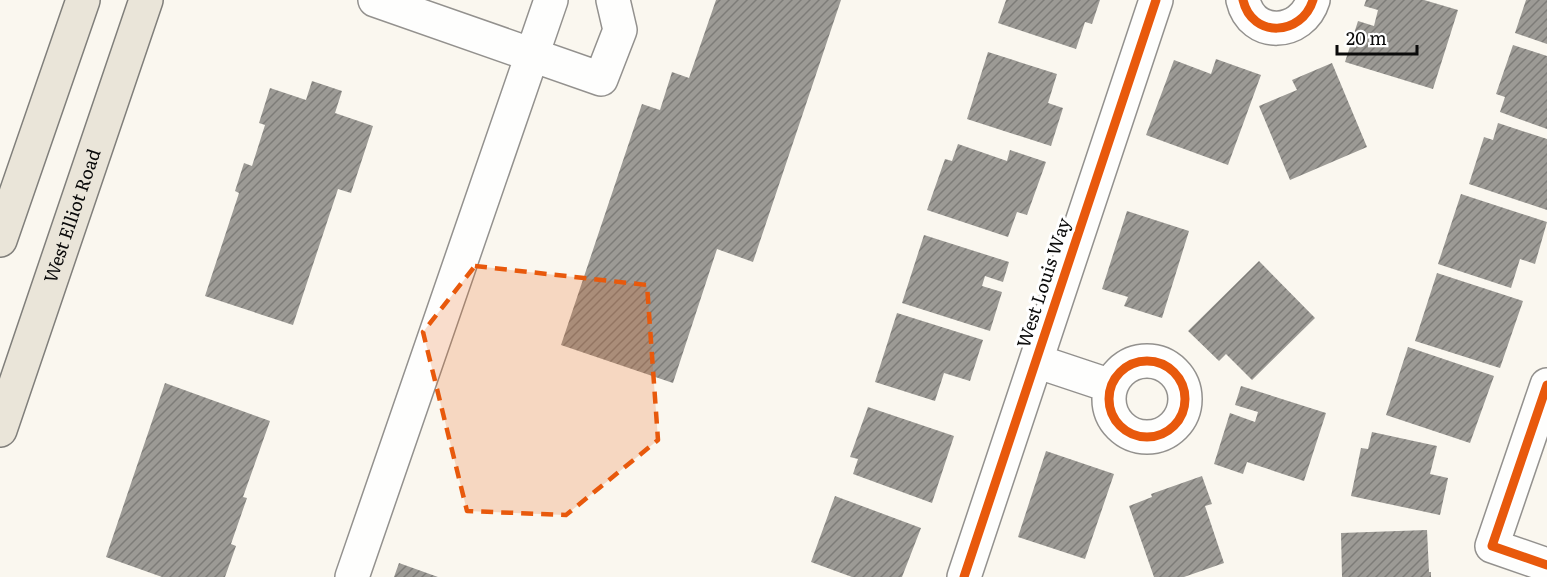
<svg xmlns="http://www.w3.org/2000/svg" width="1547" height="577" font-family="Literata,serif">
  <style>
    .building { fill: url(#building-hatch) }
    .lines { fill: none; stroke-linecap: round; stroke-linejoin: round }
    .minor-casing { stroke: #93918e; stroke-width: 36 }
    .major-casing { stroke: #807f7b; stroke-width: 36 }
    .minor { stroke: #fefefd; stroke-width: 33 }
    .major { stroke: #eae5d9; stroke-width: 33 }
    .cycleway-casing { stroke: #fff; stroke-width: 13 }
    .cycleway { stroke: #e8590c; stroke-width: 9 }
    .marked { fill: #e8590c; fill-opacity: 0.2; stroke: #e8590c; stroke-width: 4.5; stroke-dasharray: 12 8; stroke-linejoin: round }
    .labels { text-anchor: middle; stroke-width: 6; stroke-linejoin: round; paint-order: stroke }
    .street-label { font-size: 18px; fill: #0b0b0b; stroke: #fff }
  </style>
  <defs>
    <pattern id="building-hatch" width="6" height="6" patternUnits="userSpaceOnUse" patternTransform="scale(1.5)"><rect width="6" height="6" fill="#9c9a95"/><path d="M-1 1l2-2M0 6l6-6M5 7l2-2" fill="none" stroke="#7d7c78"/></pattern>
  </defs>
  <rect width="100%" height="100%" fill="#faf7ef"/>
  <path class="building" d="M716,0H841L753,262L717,249L673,383L561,345L642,104L660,110L672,72L689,78Z
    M1006,0H1100L1092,24L1085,22L1076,49L998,23Z
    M1366,0H1424L1458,10L1433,89L1345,62L1358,21L1374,26L1378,10L1364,6Z
    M1526,0H1547V44L1515,33Z
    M1513,45L1547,56V129L1500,112L1505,97L1496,94Z
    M988,52L1057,74L1048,103L1063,108L1051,146L967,119Z
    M1216,59L1261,75L1228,165L1146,135L1174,60L1211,74Z
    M1332,63L1367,147L1290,180L1259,106L1297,90L1292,80Z
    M312,81L342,91L335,113L373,126L351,193L338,189L293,325L205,296L239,193L235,191L244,163L252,166L265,125L259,123L270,88L306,100Z
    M1498,123L1547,139V210L1469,184L1484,137L1493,140Z
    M958,144L1007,161L1010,150L1046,162L1027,215L1017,212L1008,237L927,210L945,159L952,161Z
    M1461,194L1547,222L1535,264L1520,259L1511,288L1438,264Z
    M1127,211L1189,231L1162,318L1124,306L1128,297L1102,289Z
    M924,235L1009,262L1003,282L985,276L982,286L1002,292L990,331L902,303Z
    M1259,261L1315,318L1252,380L1226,354L1219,361L1188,331Z
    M1437,273L1523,301L1500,368L1415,341Z
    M897,313L983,340L970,381L944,373L935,401L875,382Z
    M1408,347L1494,376L1470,443L1386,415Z
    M165,383L270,421L243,497L247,498L231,544L236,546L225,577H162L106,557Z
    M1241,386L1326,413L1304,481L1247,462L1243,474L1214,464L1230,413L1255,422L1258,412L1235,405Z
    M868,407L954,436L932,503L853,474L858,459L850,457Z
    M1372,432L1437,446L1430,474L1448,478L1440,515L1351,496L1361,448L1368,449Z
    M1046,451L1114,474L1085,559L1018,537Z
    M1202,476L1212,504L1205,506L1224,563L1184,577H1154L1129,506L1152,497L1151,494Z
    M835,496L921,528L902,577H852L811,562Z
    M1427,530L1429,572H1431V577H1342L1341,533Z
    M399,563L438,577H394Z"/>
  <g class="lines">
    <defs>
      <path id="minor" d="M375,0L601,79L620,30L613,0
        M1243,0C1252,39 1302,36 1313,0
        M1036,361L1111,386
        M1109 399a38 38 0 1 1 76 0a38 38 0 1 1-76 0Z
        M1547,385L1492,546L1547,565
        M352,577L551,0
        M964,577L1156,0"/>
      <g id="major">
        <path d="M0,240L83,0"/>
        <path id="s1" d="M0,430L146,0"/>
      </g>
    </defs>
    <use href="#minor" class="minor-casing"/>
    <use href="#major" class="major-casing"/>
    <use href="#minor" class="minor"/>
    <use href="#major" class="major"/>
    <defs>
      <path id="cycleway" d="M1243,0C1252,39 1302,36 1313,0
        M1109 399a38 38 0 1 1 76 0a38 38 0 1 1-76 0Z
        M1547,385L1492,546L1547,565
        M964,577L1156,0"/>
    </defs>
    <use href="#cycleway" class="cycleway-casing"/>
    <use href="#cycleway" class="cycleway"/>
  </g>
  <path class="marked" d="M475,266L647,285L658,440L566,515L467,511L423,332Z"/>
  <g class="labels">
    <g class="street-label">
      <text dy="6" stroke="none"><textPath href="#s1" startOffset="226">West Elliot Road</textPath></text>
      <text transform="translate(1044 283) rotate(-72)" y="6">West Louis Way</text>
    </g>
  </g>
  <path d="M1337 45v9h80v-9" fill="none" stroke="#0b0b0b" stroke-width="3"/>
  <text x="1346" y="45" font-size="18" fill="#0b0b0b" stroke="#ffffff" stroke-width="4.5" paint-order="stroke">20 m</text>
</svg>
